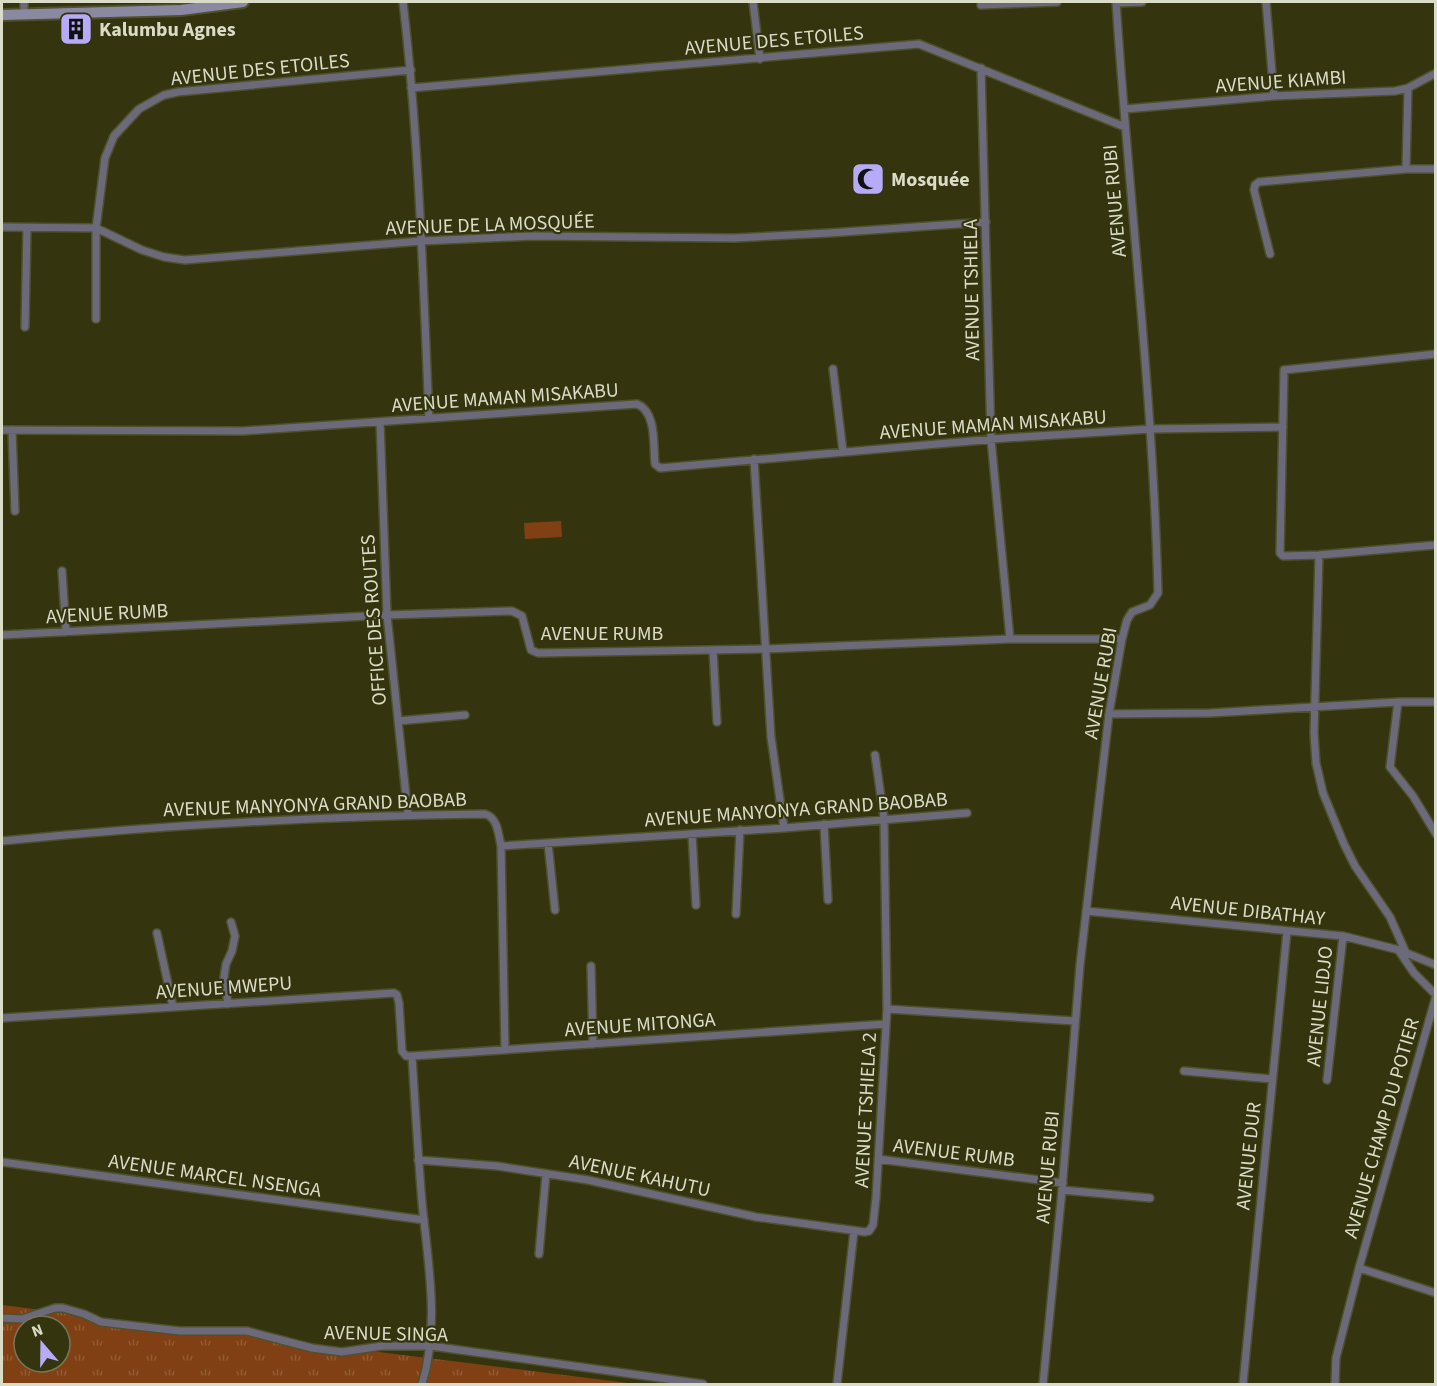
<svg xmlns="http://www.w3.org/2000/svg" width="1437" height="1386" font-family="'Source Sans 3',sans-serif">
  <style>
    .grass { fill: url(#grass-tufts); fill-rule: evenodd }
    .pitch { fill: #814013 }
    .lines { fill: none; stroke-linecap: round; stroke-linejoin: round }
    .street-casing { stroke: #4f502c; stroke-width: 10 }
    .secondary-casing { stroke: #4f502c; stroke-width: 14 }
    .street { stroke: #6c6a7a; stroke-width: 7 }
    .secondary { stroke: #8b88a2; stroke-width: 10 }
    .labels { text-anchor: middle; stroke-width: 4.5; stroke-linejoin: round; paint-order: stroke }
    .poi-label { font-size: 20px; font-weight: bold; fill: #dadcc7; stroke: #34350f; text-anchor: start }
    .street-label { font-size: 20px; fill: #dadcc7; stroke: #34350f }
  </style>
  <defs>
    <pattern id="grass-tufts" width="24" height="20" patternUnits="userSpaceOnUse" patternTransform="scale(1.5)"><rect width="24" height="20" fill="#814013"/><path d="M3 7l-1-3M5 7V3M7 7l1-3M15 17l-1-3M17 17v-4M19 17l1-3" fill="none" stroke="#925b34"/></pattern>
  </defs>
  <rect width="100%" height="100%" fill="#34350f"/>
  <path class="grass" d="M2,1305L636,1384H2ZM24,1326H60V1362H24Z"/>
  <path class="pitch" d="M561,521L562,537L525,539L524,523Z"/>
  <g class="lines">
    <defs>
      <path id="street" d="M403,2C419,140 423,279 429,418
        M753,2L760,59
        M1266,2L1274,96
        M1116,3L1142,2
        M981,5L1057,2
        M24,14V2
        M981,68L991,439L1010,639
        M411,88L919,44L1125,127
        M1125,109L1274,96L1395,91L1408,88L1436,73
        M1406,169L1408,88
        M2,227L96,228L142,250L164,257L185,260L422,241L533,236L735,238L829,233L986,222
        M1270,254L1254,190L1255,185L1259,182L1406,169H1436
        M96,319V228L105,158L114,136L139,109L164,95L178,92L411,70
        M25,327L27,228
        M1436,354L1284,370L1280,553L1283,556L1319,555L1436,545
        M833,369L843,452
        M380,422L387,615L408,815
        M2,430L243,431L637,404C657,412 653,446 655,464L660,468L1006,438L1151,429L1283,427
        M12,430L15,511
        M754,459L771,737L784,828
        M1319,555L1314,733L1316,763L1323,793L1344,844L1355,866L1390,917L1406,953
        M62,571L66,632
        M2,635L387,615L512,611L522,616L531,650L538,653L766,649L1010,639H1122
        M713,650L717,722
        M1398,702L1390,767L1413,796L1436,834
        M1109,714L1210,713L1398,702H1436
        M398,721L465,715
        M824,824L828,900
        M692,834L696,905
        M2,841C162,825 323,816 485,814C498,818 498,833 501,846L505,1050
        M548,843L555,910
        M501,846L784,828L967,813
        M1086,911L1343,936L1399,950L1436,965
        M736,914L740,830
        M157,933L173,1007
        M1399,951L1414,973L1436,995
        M591,966L593,1044
        M228,1004L224,977L226,964L232,951L235,936L231,922
        M887,1009L1075,1021
        M2,1018L394,993L397,995L399,1003L402,1051L406,1056H412L886,1024
        M412,1056C415,1105 418,1154 422,1203C428,1262 440,1326 422,1384
        M1184,1071L1272,1079
        M1327,1080L1343,936
        M878,1159L1063,1183
        M418,1160L497,1166L588,1180L756,1217L865,1232L869,1231L873,1225L876,1198L887,1009L884,818L875,755
        M2,1162L424,1220
        M1062,1190L1150,1198
        M539,1254L546,1174
        M1359,1268L1436,1293
        M2,1318L22,1319L55,1308H63L84,1314L101,1322L180,1331H247L312,1348L342,1352L382,1346H431L703,1384
        M837,1384L854,1231
        M1043,1384L1062,1190L1080,965L1109,714L1122,639L1127,620L1132,612L1150,605L1158,593C1153,396 1129,199 1116,2
        M1243,1384L1287,931
        M1335,1384L1336,1358L1359,1268L1436,996"/>
      <path id="secondary" d="M2,15L181,10L243,2"/>
    </defs>
    <use href="#street" class="street-casing"/>
    <use href="#secondary" class="secondary-casing"/>
    <use href="#street" class="street"/>
    <use href="#secondary" class="secondary"/>
  </g>
  <defs>
    <symbol id="building-square" viewBox="-11 -11 22 22"><rect x="-9" y="-9" width="18" height="18" rx="4" fill="#b7abf8" stroke="#34350f"/><path d="M-4-6H4V6H1V3H-1V6H-4ZM-2.5-4.3h1.7v1.8h-1.7ZM.8-4.3h1.7v1.8H.8ZM-2.5-1h1.7V.8h-1.7ZM.8-1h1.7V.8H.8Z" fill="#111"/></symbol>
    <symbol id="mosque-square" viewBox="-11 -11 22 22"><rect x="-9" y="-9" width="18" height="18" rx="4" fill="#b7abf8" stroke="#34350f"/><path d="M3.5-4.9A6 6 0 1 0 3.5 4.9A5 5 0 1 1 3.5-4.9Z" fill="#111"/></symbol>
  </defs>
  <g fill-rule="evenodd">
    <use href="#building-square" x="57" y="10" width="38" height="38"/>
    <use href="#mosque-square" x="849" y="160" width="38" height="38"/>
  </g>
  <g class="labels">
    <g class="poi-label">
      <text x="99" y="36">Kalumbu Agnes</text>
      <text x="891" y="186">Mosquée</text>
    </g>
    <g class="street-label">
      <text transform="translate(774 40) rotate(-5)" y="7">AVENUE DES ETOILES</text>
      <text transform="translate(260 69) rotate(-6)" y="7">AVENUE DES ETOILES</text>
      <text transform="translate(1281 81) rotate(-4)" y="7">AVENUE KIAMBI</text>
      <text transform="translate(1114 201) rotate(-95)" y="7">AVENUE RUBI</text>
      <text transform="translate(490 224) rotate(-2)" y="7">AVENUE DE LA MOSQUÉE</text>
      <text transform="translate(971 290) rotate(-91)" y="7">AVENUE TSHIELA</text>
      <text transform="translate(505 397) rotate(-4)" y="7">AVENUE MAMAN MISAKABU</text>
      <text transform="translate(993 424) rotate(-4)" y="7">AVENUE MAMAN MISAKABU</text>
      <text transform="translate(107 613) rotate(-3)" y="7">AVENUE RUMB</text>
      <text transform="translate(373 620) rotate(-94)" y="7">OFFICE DES ROUTES</text>
      <text x="602" y="640">AVENUE RUMB</text>
      <text transform="translate(1100 683) rotate(-80)" y="7">AVENUE RUBI</text>
      <text transform="translate(315 804) rotate(-2)" y="7">AVENUE MANYONYA GRAND BAOBAB</text>
      <text transform="translate(796 809) rotate(-4)" y="7">AVENUE MANYONYA GRAND BAOBAB</text>
      <text transform="translate(1248 910) rotate(6)" y="7">AVENUE DIBATHAY</text>
      <text transform="translate(224 987) rotate(-4)" y="7">AVENUE MWEPU</text>
      <text transform="translate(1319 1006) rotate(-84)" y="7">AVENUE LIDJO</text>
      <text transform="translate(640 1024) rotate(-4)" y="7">AVENUE MITONGA</text>
      <text transform="translate(865 1110) rotate(-87)" y="7">AVENUE TSHIELA 2</text>
      <text transform="translate(1381 1128) rotate(-74)" y="7">AVENUE CHAMP DU POTIER</text>
      <text transform="translate(954 1152) rotate(7)" y="7">AVENUE RUMB</text>
      <text transform="translate(1248 1156) rotate(-84)" y="7">AVENUE DUR</text>
      <text transform="translate(1047 1167) rotate(-85)" y="7">AVENUE RUBI</text>
      <text transform="translate(215 1175) rotate(8)" y="7">AVENUE MARCEL NSENGA</text>
      <text transform="translate(640 1175) rotate(12)" y="7">AVENUE KAHUTU</text>
      <text transform="translate(386 1333) rotate(1)" y="7">AVENUE SINGA</text>
    </g>
  </g>
  <rect width="1437" height="1386" fill="none" stroke="#dadcc7" stroke-width="6"/>
  <g transform="translate(42 1344) rotate(340)"><circle r="28" fill="#34350f" stroke="#767859" stroke-width="1.5"/>
  <path d="M0-4.5L10 22L0 15L-10 22Z" fill="#b7abf8"/>
  <text y="-9" font-size="16" font-weight="bold" text-anchor="middle" fill="#dadcc7">N</text>
  </g>
</svg>
